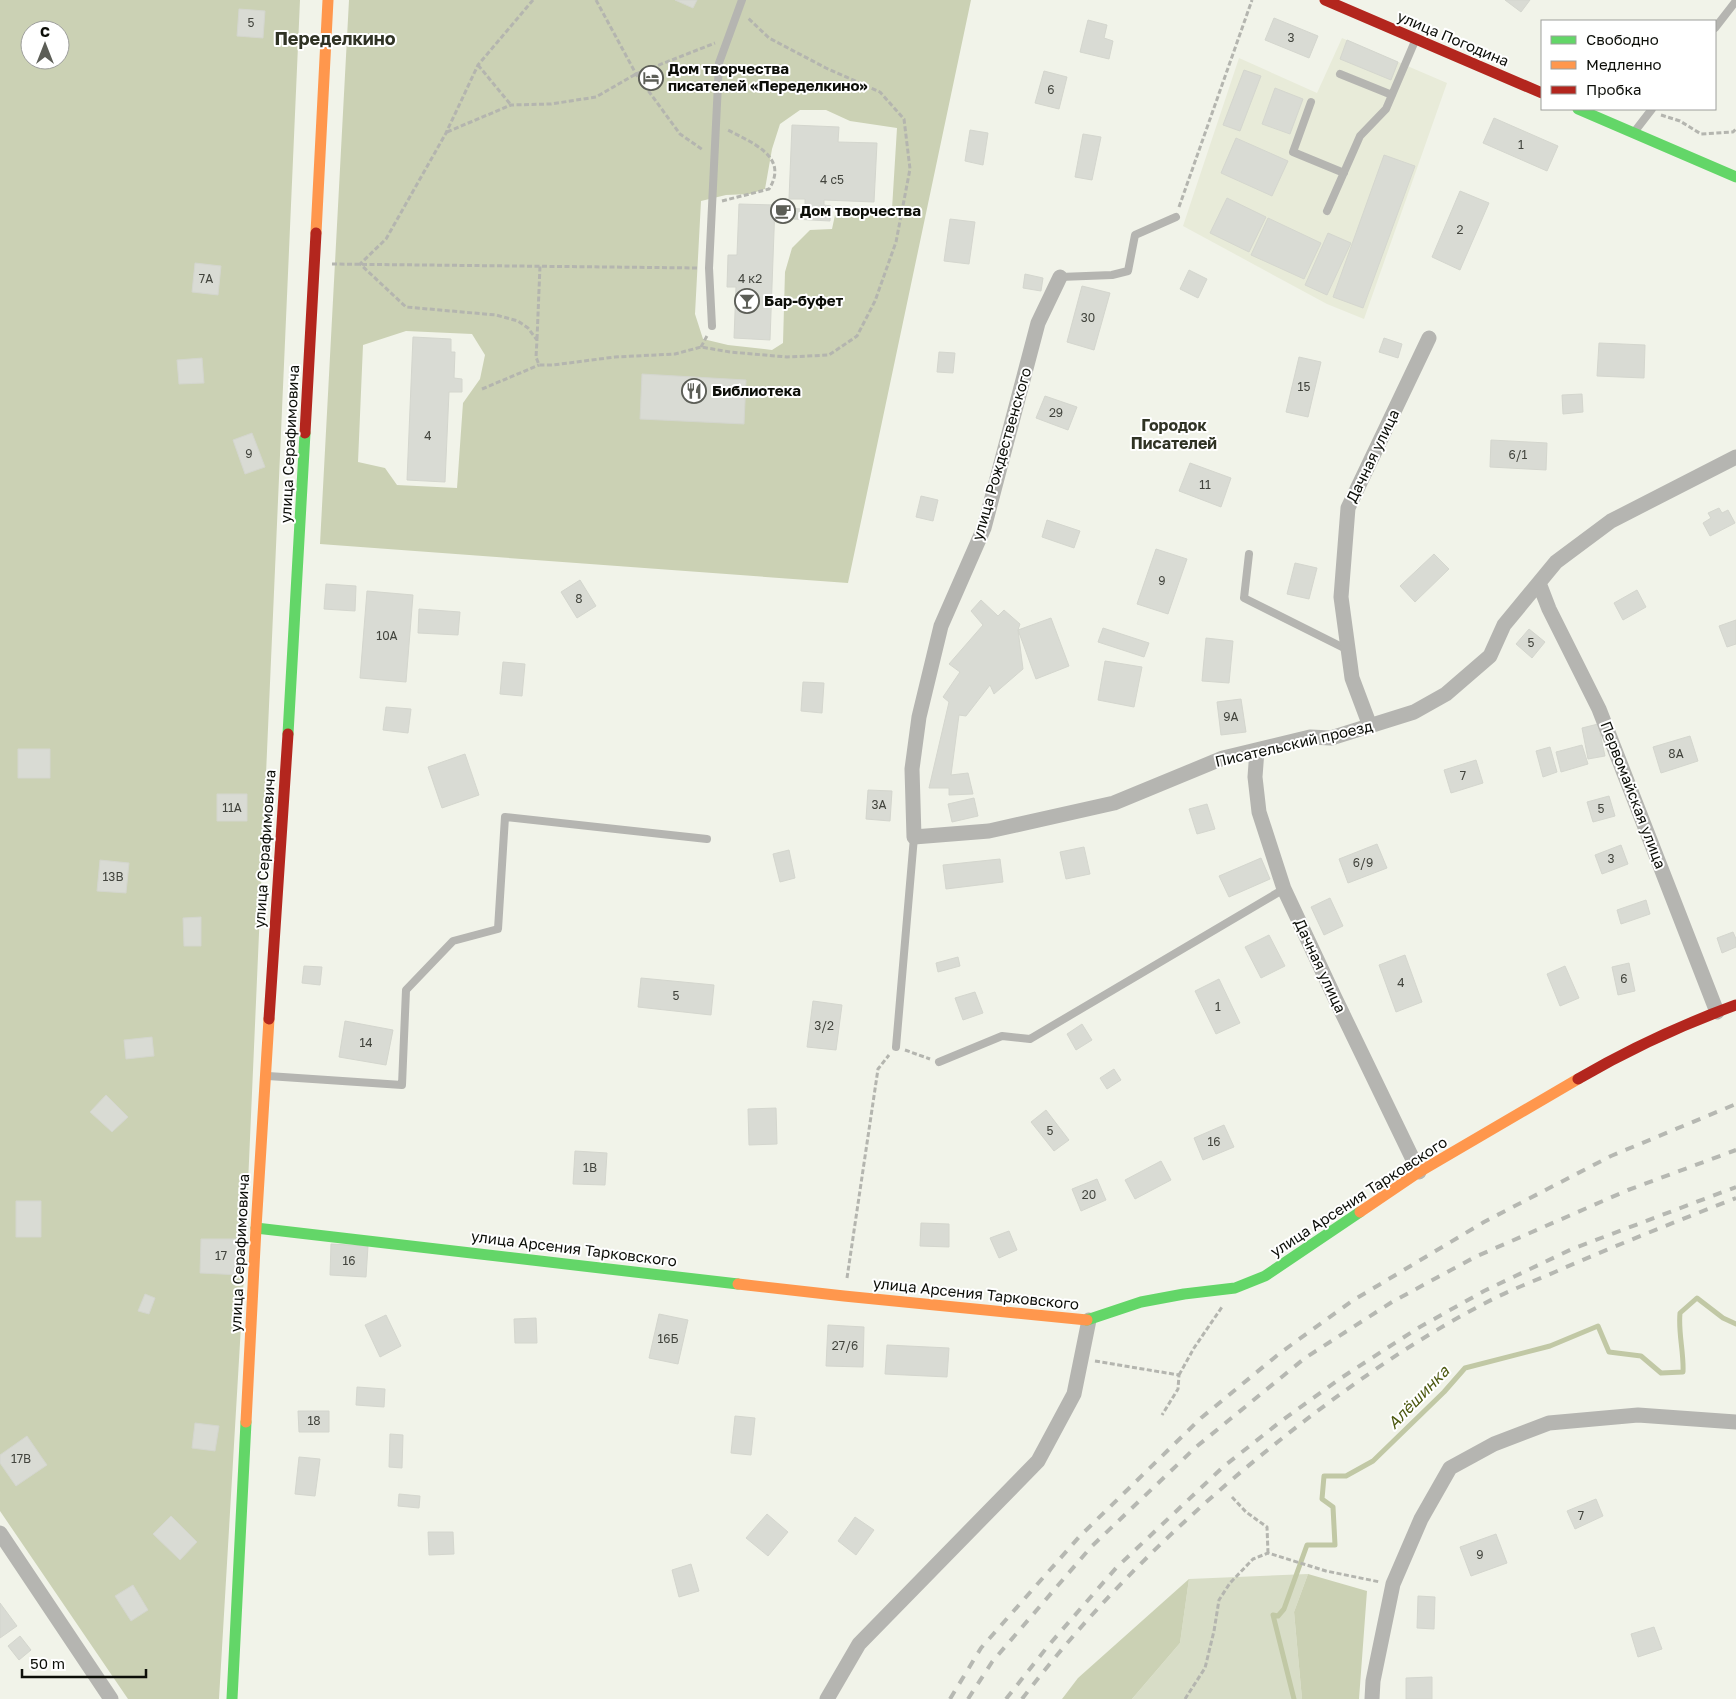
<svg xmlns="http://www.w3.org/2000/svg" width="1736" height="1699" font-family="'Golos Text',sans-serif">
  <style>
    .built { fill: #e8ebd9 }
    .green { fill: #d8ddc7 }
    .forest { fill: #cbd1b4; fill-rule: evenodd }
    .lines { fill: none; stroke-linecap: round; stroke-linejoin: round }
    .stream { stroke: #c1c8a5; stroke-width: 5 }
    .building { fill: #d9dbd4; stroke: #d4d6ce }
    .path { stroke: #b4b5af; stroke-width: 3; stroke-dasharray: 5 2.5; stroke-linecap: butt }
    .lane { stroke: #b5b5b1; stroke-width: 8 }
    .street { stroke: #b5b5b1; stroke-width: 15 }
    .fast { stroke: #63d668; stroke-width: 11 }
    .slow { stroke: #ff974d; stroke-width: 11 }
    .jam { stroke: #b3261e; stroke-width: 11 }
    .rail { stroke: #b6b8b2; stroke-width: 4; stroke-dasharray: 9 9; stroke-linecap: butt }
    .labels { text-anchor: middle; stroke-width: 4; stroke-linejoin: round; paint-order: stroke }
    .number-label { font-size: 12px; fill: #42443d }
    .street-label { font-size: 15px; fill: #0c0e08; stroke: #fff }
    .poi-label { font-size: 15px; font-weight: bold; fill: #0c0e08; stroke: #fff; text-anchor: start }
    .neighbourhood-label { font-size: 16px; font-weight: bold; fill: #303325; stroke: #fff }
    .water-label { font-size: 16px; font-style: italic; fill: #4d5910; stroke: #fff }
    .quarter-label { font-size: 18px; font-weight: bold; fill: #303325; stroke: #fff }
  </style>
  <rect width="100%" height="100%" fill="#f1f3e9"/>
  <path class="built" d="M1342,38L1447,83L1364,319L1327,304L1183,226L1239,58L1317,93Z"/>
  <path class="green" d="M1308,1574L1294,1612L1302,1699H1132L1180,1643L1189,1579Z"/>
  <path class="forest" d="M0,0H300L244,1275L219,1699H128L0,1511ZM30,30H60V60H30Z
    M349,0H971L848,583L320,544ZM800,110H826L850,121L897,128L892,209L835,215L832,229L810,230L792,248L785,272L783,343L772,350L728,345L703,339L695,314L701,201L726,195L750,194L765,189L772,149L780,124ZM406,331L472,334L485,355L480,379L463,403L457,488L397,485L385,468L358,462L363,345Z
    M1308,1574L1367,1591L1359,1699H1302L1294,1612Z
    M1189,1579L1180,1643L1132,1699H1062L1078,1678Z"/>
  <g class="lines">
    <path class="stream" d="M1294,1699L1273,1615L1278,1616L1284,1609L1307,1545H1335L1333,1507L1322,1499L1324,1476H1346L1373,1461L1444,1392L1465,1368L1550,1346L1598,1326L1609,1352L1641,1356L1661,1373L1683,1372C1684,1352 1678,1333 1680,1313L1697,1298L1723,1318L1736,1324"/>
  </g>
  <path class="building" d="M675,0H697L693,8Z
    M1505,0H1530L1521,12Z
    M239,9L265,11L263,38L237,36Z
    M1274,18L1318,36L1309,58L1265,40Z
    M1088,20L1107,25L1104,38L1113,41L1109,59L1080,52Z
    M1347,40L1398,62L1391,80L1340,59Z
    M1244,70L1261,76L1240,131L1223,125Z
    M1044,71L1067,77L1059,109L1035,103Z
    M1275,88L1303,99L1290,134L1262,124Z
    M1494,118L1558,146L1547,171L1483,143Z
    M792,125L839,127L838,142L877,143L874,202L824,200V205L831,206L830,221L775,218V208L805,209V199H789Z
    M970,130L988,133L983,165L965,161Z
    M1083,134L1101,137L1092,180L1075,177Z
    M1236,138L1288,161L1272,196L1221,173Z
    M1384,155L1415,166L1363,308L1333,297Z
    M1460,191L1489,203L1460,270L1432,257Z
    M1227,198L1266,217L1249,252L1210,233Z
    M739,204L775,205L770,340L734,338L736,287H727L728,255H737Z
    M1268,218L1321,243L1304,279L1251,255Z
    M950,219L975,222L969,264L944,261Z
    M1328,233L1351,243L1327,295L1305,285Z
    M195,263L221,266L218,295L192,292Z
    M1189,270L1207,279L1198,298L1180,289Z
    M1025,274L1043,278L1041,291L1023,288Z
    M1082,286L1110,293L1094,350L1067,342Z
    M413,337L451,339V352H455L454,378L462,379V392H449L445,482L407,480Z
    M1384,338L1402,344L1398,358L1379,352Z
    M1599,343L1645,345L1644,378L1597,376Z
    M939,352L955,353L953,373L937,372Z
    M1299,357L1321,362L1308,417L1286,412Z
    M202,358L204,383L179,384L177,360Z
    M642,374L746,380L744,424L640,419Z
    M1582,394L1583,412L1563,414L1562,395Z
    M1045,396L1077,407L1068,430L1036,418Z
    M252,433L265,467L245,474L233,440Z
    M1491,440L1547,443L1546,470L1490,467Z
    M1190,463L1231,478L1221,507L1179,491Z
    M921,496L938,500L933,521L916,517Z
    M1719,508L1722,513L1728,510L1735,523L1710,536L1703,523L1711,518L1708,513Z
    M1047,520L1080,531L1074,548L1042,537Z
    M1156,549L1187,559L1168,614L1137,604Z
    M1434,554L1449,569L1415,602L1400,586Z
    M1295,563L1317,568L1309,599L1287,594Z
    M580,580L596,606L577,618L561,592Z
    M326,584L356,586L355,611L324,609Z
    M1637,590L1646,607L1623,620L1614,603Z
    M367,591L413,595L406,682L360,678Z
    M981,600L998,616L1004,610L1020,624L1018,630L1023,669L994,694L990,685L966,716L959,715L951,775L968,773L973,794L949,795V788H929L949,702L943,697L960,672L949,664L983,625L971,611Z
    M419,609L460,612L458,635L418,633Z
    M1051,618L1069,666L1036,679L1018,630Z
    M1736,620V644L1727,647L1719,626Z
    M1103,628L1149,643L1144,657L1098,642Z
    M1529,629L1545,642L1532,658L1516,644Z
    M1206,638L1233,641L1229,683L1202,681Z
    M1105,661L1142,667L1134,707L1098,700Z
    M503,662L525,664L522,696L500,694Z
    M803,682L824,683L822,713L801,711Z
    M1241,699L1246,732L1221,735L1217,702Z
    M386,707L411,709L408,733L383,730Z
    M1598,724L1605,756L1588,759L1582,728Z
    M1690,736L1698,761L1661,773L1653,747Z
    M1582,745L1588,764L1561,772L1556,752Z
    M1550,747L1557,772L1543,777L1536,751Z
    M18,749H50V778H18Z
    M465,754L479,795L442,808L428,767Z
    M1476,760L1483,783L1451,793L1444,770Z
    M868,790L892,791L890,821L866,819Z
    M217,794H247V821H217Z
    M1609,796L1615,816L1593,822L1587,802Z
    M974,798L978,816L952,822L948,804Z
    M1207,804L1215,829L1197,834L1189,809Z
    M1377,844L1387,868L1348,883L1339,859Z
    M1621,845L1628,864L1602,874L1595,855Z
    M1084,847L1090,874L1066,879L1060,852Z
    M789,850L795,878L780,882L773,854Z
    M1261,858L1270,879L1229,897L1219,876Z
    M1000,859L1003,882L946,889L943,865Z
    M100,860L129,863L126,893L97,891Z
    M1330,898L1343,926L1324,935L1311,907Z
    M1646,900L1650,914L1621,924L1617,910Z
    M201,917V946H184L183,918Z
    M1733,932L1736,939V947L1722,953L1717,938Z
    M1269,935L1285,966L1261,978L1245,947Z
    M1405,955L1422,1002L1396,1012L1379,965Z
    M958,957L960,966L938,972L936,963Z
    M1629,963L1635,991L1618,995L1612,967Z
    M304,966L322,967L320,985L302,983Z
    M1565,966L1579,998L1560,1006L1547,974Z
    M641,978L714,985L711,1015L638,1007Z
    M1219,979L1240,1023L1216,1034L1195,991Z
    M975,992L983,1013L963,1020L955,998Z
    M813,1001L842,1005L836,1050L807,1047Z
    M345,1021L393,1030L386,1065L339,1057Z
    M1082,1024L1092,1040L1076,1050L1067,1034Z
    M152,1037L154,1056L126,1059L124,1040Z
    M1114,1069L1121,1080L1107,1089L1100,1078Z
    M106,1095L128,1117L112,1132L90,1112Z
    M776,1108L777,1144L749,1145L748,1109Z
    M1046,1110L1069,1140L1054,1151L1031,1122Z
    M1224,1125L1234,1147L1203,1160L1194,1138Z
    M575,1151L607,1153L605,1185L573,1184Z
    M1161,1161L1171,1180L1135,1199L1125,1180Z
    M1097,1179L1106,1200L1081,1211L1072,1189Z
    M16,1201H41V1237H16Z
    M921,1223L949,1224V1247L920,1246Z
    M1009,1231L1017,1250L999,1258L990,1238Z
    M201,1239H242V1275L200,1273Z
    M331,1244L368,1246L366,1277L330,1275Z
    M145,1294L155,1298L149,1314L138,1311Z
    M659,1314L688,1320L678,1364L649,1358Z
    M386,1315L401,1346L380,1357L365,1325Z
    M536,1318L537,1343H515L514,1319Z
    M828,1325L864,1327L863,1367L826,1366Z
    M887,1345L949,1348L947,1377L885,1374Z
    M357,1387L385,1389L384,1407L356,1405Z
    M298,1411H329V1432H299Z
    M735,1416L755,1418L751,1455L731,1453Z
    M195,1423L219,1426L215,1451L192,1448Z
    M390,1434L403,1435L402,1468L389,1467Z
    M27,1436L47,1465L16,1486L0,1463V1455Z
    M299,1457L320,1459L315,1496L295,1494Z
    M399,1494L420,1496L419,1508L398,1506Z
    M1596,1499L1603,1516L1575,1529L1567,1511Z
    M767,1514L788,1532L768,1556L746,1538Z
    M171,1516L197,1542L180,1560L153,1534Z
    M855,1517L874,1530L856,1555L838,1541Z
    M428,1532H453L454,1554L429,1555Z
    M1496,1534L1507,1563L1471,1576L1460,1547Z
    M691,1564L699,1591L679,1597L672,1570Z
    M133,1585L148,1610L131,1621L115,1596Z
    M1418,1596L1435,1597L1434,1629L1417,1628Z
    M0,1603L17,1626L0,1638Z
    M1654,1627L1662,1649L1638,1657L1631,1634Z
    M20,1636L31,1650L19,1660L8,1646Z
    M1432,1677V1699H1406V1678Z"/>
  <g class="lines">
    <path class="path" d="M533,0L478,65L446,133L386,239L360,264L406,307L496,315L518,321L528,328L537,340L536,357L539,365H553L615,357L675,354L701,347L730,352L787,357L829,355L857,336L875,301L896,242L910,169L904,119L880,92L826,68L769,38L747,17
      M596,0L636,74L680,134L703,150
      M478,65L511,105
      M1661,115L1680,121L1701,134L1733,132L1736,129
      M447,132L511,105L551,104L596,97L636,74L715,43
      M722,201L769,189C790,156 750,142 726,129
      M1179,207L1252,0
      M332,264L698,268
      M537,339L540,266
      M701,347L708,334
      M482,389L539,365
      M905,1050L930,1059
      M847,1278L878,1069L889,1055
      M1095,1361L1179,1375L1178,1389L1162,1415
      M1179,1375L1194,1348L1222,1307
      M1232,1497L1246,1512L1267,1527L1268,1553
      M1185,1699L1205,1668L1214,1631L1219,1600L1230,1583L1253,1559L1268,1553L1326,1571L1380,1582"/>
    <path class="lane" d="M1715,28L1736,1
      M1340,74L1392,95
      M1311,102L1293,152L1344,173
      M1635,131L1652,109
      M1327,211L1360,136L1386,109L1415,41
      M1060,277L1112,275L1128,271L1135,235L1176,217
      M712,326L709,268L719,63L742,0
      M1249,554L1244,598L1348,650
      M896,1047L914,837
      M939,1062L1002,1036L1030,1039L1284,889
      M268,1076L402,1085L406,990L453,941L498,929L505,817L707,839"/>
    <path class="street" d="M1060,277L1038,323L984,528L941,626L919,717L912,769L914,837L989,831L1114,803L1223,758L1310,737L1331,738L1414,712L1446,694L1490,656L1504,625L1556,562L1611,521L1736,457
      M1539,583L1549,609L1599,709L1717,1012
      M1370,726L1352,678L1341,597L1348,508L1429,338
      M1257,750L1255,777L1259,812L1284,889L1334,996L1419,1172
      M0,1533L111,1699
      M827,1699L859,1644L1038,1461L1074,1394L1089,1320
      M1372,1699L1373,1681L1393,1584L1421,1519L1450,1468L1494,1444L1549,1423L1638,1415L1736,1422"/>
    <path class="fast" d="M1578,109L1736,177
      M288,734L305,433
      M256,1228L738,1284
      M1087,1320L1141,1302L1184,1294L1235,1288L1265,1276L1360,1212
      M232,1699L246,1422"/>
    <path class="slow" d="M316,233L328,0
      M1360,1212L1419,1172L1578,1079
      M738,1284L844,1296L1087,1320
      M246,1422L256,1228L269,1019"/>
    <path class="jam" d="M1325,0L1542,93
      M305,433L316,233
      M269,1019L288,734
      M1578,1079C1626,1051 1684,1024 1736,1005"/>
    <path class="rail" d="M950,1699L981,1648L1079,1537L1201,1418L1280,1353L1352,1301L1484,1222L1611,1156L1736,1104
      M968,1699L992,1662L1091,1547L1196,1447L1305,1358L1392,1302L1475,1257L1628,1190L1736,1150
      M1006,1699L1048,1646L1116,1568L1223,1467L1280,1422L1341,1378L1418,1328L1484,1291L1572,1249L1736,1187
      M1022,1699C1102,1594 1198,1503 1303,1422C1363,1376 1426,1333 1493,1299C1513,1289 1534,1281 1555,1272C1614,1246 1675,1222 1736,1198"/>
  </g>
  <defs>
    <symbol id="hotel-ring" viewBox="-11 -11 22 22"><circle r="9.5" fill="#fff" stroke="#5c5e57" stroke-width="1.5"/><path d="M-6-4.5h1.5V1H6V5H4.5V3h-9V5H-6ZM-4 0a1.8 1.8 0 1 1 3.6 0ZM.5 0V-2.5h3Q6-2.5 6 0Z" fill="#5c5e57"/></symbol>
    <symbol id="cafe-ring" viewBox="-11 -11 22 22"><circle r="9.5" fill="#fff" stroke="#5c5e57" stroke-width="1.5"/><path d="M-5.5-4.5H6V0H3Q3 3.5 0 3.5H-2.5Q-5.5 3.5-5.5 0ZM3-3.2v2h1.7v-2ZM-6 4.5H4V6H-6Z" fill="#5c5e57"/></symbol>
    <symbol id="bar-ring" viewBox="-11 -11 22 22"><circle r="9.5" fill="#fff" stroke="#5c5e57" stroke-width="1.5"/><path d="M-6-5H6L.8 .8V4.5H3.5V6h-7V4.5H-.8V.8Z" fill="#5c5e57"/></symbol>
    <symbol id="restaurant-ring" viewBox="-11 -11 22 22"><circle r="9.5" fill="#fff" stroke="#5c5e57" stroke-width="1.5"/><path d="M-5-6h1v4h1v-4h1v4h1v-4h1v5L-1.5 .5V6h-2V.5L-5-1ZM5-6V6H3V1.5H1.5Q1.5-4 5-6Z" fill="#5c5e57"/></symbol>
  </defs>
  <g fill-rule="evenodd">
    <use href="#hotel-ring" x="637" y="64" width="28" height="28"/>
    <use href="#cafe-ring" x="769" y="197" width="28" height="28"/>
    <use href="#bar-ring" x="733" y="287" width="28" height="28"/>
    <use href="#restaurant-ring" x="680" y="377" width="28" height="28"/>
  </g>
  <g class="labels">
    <g class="number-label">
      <text x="251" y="27">5</text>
      <text x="1291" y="42">3</text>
      <text x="1051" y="94">6</text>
      <text x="1521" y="149">1</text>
      <text x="832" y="184">4 с5</text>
      <text x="1460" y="234">2</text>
      <text x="206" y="283">7А</text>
      <text x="750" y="283">4 к2</text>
      <text x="1088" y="322">30</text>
      <text x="1304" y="391">15</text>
      <text x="1056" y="417">29</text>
      <text x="428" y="440">4</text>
      <text x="249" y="458">9</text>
      <text x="1518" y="459">6/1</text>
      <text x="1205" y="489">11</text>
      <text x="1162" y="585">9</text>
      <text x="579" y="603">8</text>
      <text x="387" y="640">10А</text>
      <text x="1531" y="647">5</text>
      <text x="1231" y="721">9А</text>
      <text x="1676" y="758">8А</text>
      <text x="1463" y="780">7</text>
      <text x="879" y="809">3А</text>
      <text x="232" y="812">11А</text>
      <text x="1601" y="813">5</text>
      <text x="1611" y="863">3</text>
      <text x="1363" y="867">6/9</text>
      <text x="113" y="881">13В</text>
      <text x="1624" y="983">6</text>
      <text x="1401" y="987">4</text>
      <text x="676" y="1000">5</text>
      <text x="1218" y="1011">1</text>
      <text x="824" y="1030">3/2</text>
      <text x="366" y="1047">14</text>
      <text x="1050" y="1135">5</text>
      <text x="1214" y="1146">16</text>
      <text x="590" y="1172">1В</text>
      <text x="1089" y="1199">20</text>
      <text x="221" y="1260">17</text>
      <text x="349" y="1265">16</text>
      <text x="668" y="1343">16Б</text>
      <text x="845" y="1350">27/6</text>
      <text x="314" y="1425">18</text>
      <text x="21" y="1463">17В</text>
      <text x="1581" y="1520">7</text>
      <text x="1480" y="1559">9</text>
    </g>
    <g class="street-label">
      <text transform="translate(1453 39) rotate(23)" y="5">улица Погодина</text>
      <text transform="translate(290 444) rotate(-87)" y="5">улица Серафимовича</text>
      <text transform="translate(1002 454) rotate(-74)" y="5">улица Рождественского</text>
      <text transform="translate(1373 456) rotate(-64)" y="5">Дачная улица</text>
      <text transform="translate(1294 744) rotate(-13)" y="5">Писательский проезд</text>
      <text transform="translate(1633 795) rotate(69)" y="5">Первомайская улица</text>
      <text transform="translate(265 849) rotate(-86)" y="5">улица Серафимовича</text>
      <text transform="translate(1320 966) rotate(65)" y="5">Дачная улица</text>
      <text transform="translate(1359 1197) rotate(-33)" y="5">улица Арсения Тарковского</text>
      <text transform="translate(574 1249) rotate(7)" y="5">улица Арсения Тарковского</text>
      <text transform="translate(240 1253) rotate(-87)" y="5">улица Серафимовича</text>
      <text transform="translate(976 1294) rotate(6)" y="5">улица Арсения Тарковского</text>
    </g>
    <g class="poi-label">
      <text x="668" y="74">Дом творчества<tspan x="668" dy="17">писателей «Переделкино»</tspan></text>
      <text x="800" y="216">Дом творчества</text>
      <text x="764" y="306">Бар-буфет</text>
      <text x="712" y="396">Библиотека</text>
    </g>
    <g class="neighbourhood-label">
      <text x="1174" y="431">Городок<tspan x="1174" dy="18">Писателей</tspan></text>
    </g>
    <g class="water-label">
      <text transform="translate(1418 1397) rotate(-46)" y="6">Алёшинка</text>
    </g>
    <g class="quarter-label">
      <text x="335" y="45">Переделкино</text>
    </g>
  </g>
  <rect x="1541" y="20" width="175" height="90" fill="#ffffff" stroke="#9e9f9c"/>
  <rect x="1551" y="36" width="25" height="8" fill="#63d668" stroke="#9e9f9c"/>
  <text x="1586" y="45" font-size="15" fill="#0c0e08">Свободно</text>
  <rect x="1551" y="61" width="25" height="8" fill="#ff974d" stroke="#9e9f9c"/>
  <text x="1586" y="70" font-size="15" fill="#0c0e08">Медленно</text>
  <rect x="1551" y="86" width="25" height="8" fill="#b3261e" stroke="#9e9f9c"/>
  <text x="1586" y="95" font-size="15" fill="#0c0e08">Пробка</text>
  <g transform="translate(45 45)"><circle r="24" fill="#ffffff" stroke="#9e9f9c"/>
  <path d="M0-4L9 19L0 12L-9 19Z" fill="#5c5e57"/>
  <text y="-8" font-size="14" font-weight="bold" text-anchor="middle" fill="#0c0e08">С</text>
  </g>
  <path d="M22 1669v8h124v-8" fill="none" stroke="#0c0e08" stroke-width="2.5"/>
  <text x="30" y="1669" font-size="15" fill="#0c0e08" stroke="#ffffff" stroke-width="4" paint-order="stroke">50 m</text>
</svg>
